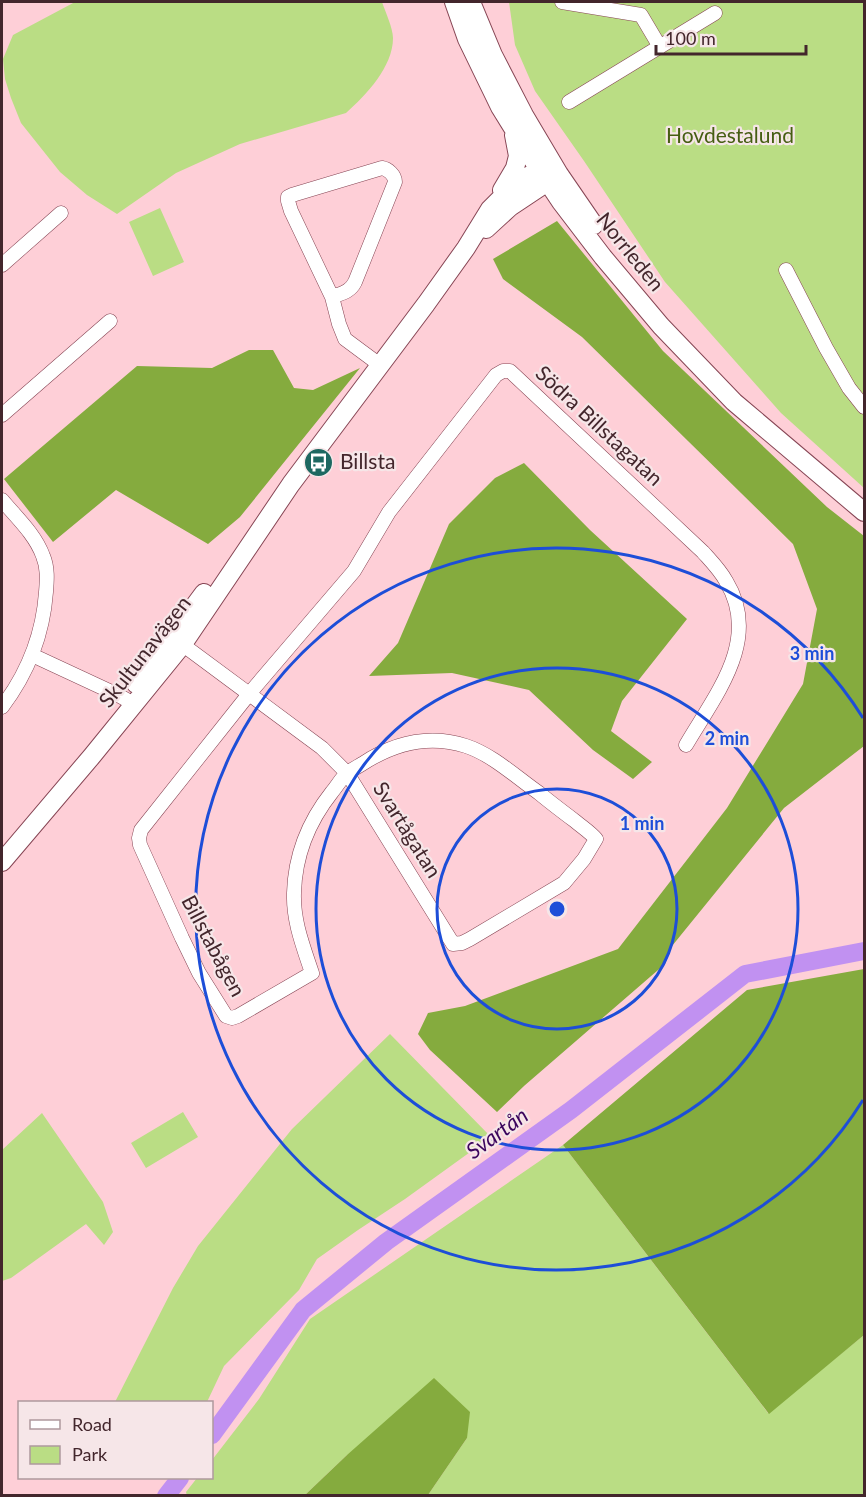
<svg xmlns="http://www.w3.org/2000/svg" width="866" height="1497" font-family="Lato,sans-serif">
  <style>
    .green { fill: #badd84 }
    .forest { fill: #85ab3e }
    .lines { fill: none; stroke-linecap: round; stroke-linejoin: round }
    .stream { stroke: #c191f1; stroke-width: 3 }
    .river { stroke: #c191f1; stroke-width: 18 }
    .minor-casing { stroke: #864554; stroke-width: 15 }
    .major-casing { stroke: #864554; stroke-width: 20 }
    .minor { stroke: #fff; stroke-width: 14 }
    .major { stroke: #fff; stroke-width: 18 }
    .ring { fill: none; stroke: #1d4ed8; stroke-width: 3 }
    .labels { text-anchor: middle; stroke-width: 4.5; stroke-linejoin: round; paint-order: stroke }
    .park-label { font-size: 21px; fill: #465e12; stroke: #f6e6e8 }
    .street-label { font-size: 21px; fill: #43262c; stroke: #f6e6e8 }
    .poi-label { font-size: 21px; fill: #43262c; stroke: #f6e6e8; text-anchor: start }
    .water-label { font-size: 22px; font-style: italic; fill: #3b055d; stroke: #f6e6e8 }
    .centre { fill: #1d4ed8; stroke: #f6e6e8; stroke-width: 3 }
    .ring-label { font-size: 18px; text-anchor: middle; font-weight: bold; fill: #1d4ed8; stroke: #f6e6e8; stroke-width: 4.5; stroke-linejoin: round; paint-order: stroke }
  </style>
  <rect width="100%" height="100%" fill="#fecfd7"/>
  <path class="green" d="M75,2H382C385,11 393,28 393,38C393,67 366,95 346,113L240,144L176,173L117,214L87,195L60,172L21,123L11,98L5,79L3,59L13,35Z
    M509,2H864V488L781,413L665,282L584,161L535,91L515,45Z
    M160,208L184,262L153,276L129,222Z
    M390,1034L491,1137L405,1199L358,1230L317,1259L299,1290L224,1366L207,1402H115L173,1288L198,1246L292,1129Z
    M183,1112L198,1137L146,1168L131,1143Z
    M42,1113L103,1202L113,1232L104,1245L86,1224L11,1278L2,1281V1150Z
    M563,1145L768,1413L864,1335V1495H428L467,1438L347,1455L305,1495L187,1496L186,1492L197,1478H212V1460L259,1399L310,1319Z"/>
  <path class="forest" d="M557,221L663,351L827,507L864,536V746L784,808L672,946L665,964L524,1086L497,1112L430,1050L418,1034L428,1013L465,1006L618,949L727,808L803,684L817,609L793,544L582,337L503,279L493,259Z
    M249,350H273L294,388L313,390L360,368L240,517L208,544L116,490L53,542L4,479L137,366L212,368Z
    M524,463L590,530L687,619L622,701L611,731L652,762L633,779L593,750L529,690L452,673L369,676L398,643L449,524L495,478Z
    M864,969V1335L769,1414L563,1145L747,990Z
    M434,1378L470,1412L467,1438L428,1495H305L347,1455Z"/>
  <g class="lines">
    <path class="stream" d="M169,1491L171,1496"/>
    <path class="river" d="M212,1435L303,1310L386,1242L571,1110L745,974L864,951
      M166,1496L180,1478"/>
    <defs>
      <path id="minor" d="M562,2L641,15L660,47
        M569,102L715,13
        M2,265L61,213
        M786,270L826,348L849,388L864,407
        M332,297L291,211L288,201V197L292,195L382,168C388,169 395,175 395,182L355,282C350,292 342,293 332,297L339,324L345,339L380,365
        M2,415L110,321
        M2,500C16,517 35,534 43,556C48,568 47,580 46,592C43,634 27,674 2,707
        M175,639L322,748L347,773L453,944L462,943L470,939L564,883L584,859L596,839C590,832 582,827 575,821C563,812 551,803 539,793C516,777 493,755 466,746C429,734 394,743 362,764C357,767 351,770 346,774C341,779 337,786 332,792C309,821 295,855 294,893C293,921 303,946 312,973L238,1016L232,1018L226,1016L199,973L182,938L140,845L139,838L141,830L249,694L354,571L389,512L496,375L503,371H510L703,552C711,561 720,570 726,581C762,640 715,695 686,745
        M32,655L118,695L134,704"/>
      <path id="major" d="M454,2L467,39L500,107L529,154L561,202L603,257L661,326L734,402L864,512
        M471,2L493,55L524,115L559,174L594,225
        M502,190L515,168L518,156L514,135
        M486,229L510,207L558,175
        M136,684L204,593
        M2,862L92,756L183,644L291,484L426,304L466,248L490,209L511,188L521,180L530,175L537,173L559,174"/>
    </defs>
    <use href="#minor" class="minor-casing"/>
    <use href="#major" class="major-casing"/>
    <use href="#minor" class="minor"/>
    <use href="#major" class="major"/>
  </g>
  <g class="ring">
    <circle cx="557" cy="909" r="120"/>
    <circle cx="557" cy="909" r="241"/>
    <path d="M863 1100A361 361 0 1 1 863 718"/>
  </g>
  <defs>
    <symbol id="bus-disc" viewBox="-11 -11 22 22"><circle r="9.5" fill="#1e6861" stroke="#f6e6e8"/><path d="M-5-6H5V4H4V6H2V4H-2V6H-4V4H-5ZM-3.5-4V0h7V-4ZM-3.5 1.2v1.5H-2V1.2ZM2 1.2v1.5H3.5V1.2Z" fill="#fff"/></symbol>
  </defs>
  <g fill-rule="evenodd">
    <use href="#bus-disc" x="302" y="446" width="33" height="33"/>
  </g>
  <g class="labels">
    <g class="park-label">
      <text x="730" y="143">Hovdestalund</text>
    </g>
    <g class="street-label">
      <text transform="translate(630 252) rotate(51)" y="7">Norrleden</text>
      <text transform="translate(599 426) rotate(43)" y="7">Södra Billstagatan</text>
      <text transform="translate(145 652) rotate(-52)" y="7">Skultunavägen</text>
      <text transform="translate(407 830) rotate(58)" y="7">Svartågatan</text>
      <text transform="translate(213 946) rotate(62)" y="7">Billstabågen</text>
    </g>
    <g class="poi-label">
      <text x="340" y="469">Billsta</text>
    </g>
    <g class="water-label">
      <text transform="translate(497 1133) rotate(-36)" y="8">Svartån</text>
    </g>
  </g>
  <circle cx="557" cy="909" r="9" class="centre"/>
  <g class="ring-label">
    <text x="812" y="660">3 min</text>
    <text x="727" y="745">2 min</text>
    <text x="642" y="830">1 min</text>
  </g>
  <rect width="866" height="1497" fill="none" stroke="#43262c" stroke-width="6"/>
  <rect x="18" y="1401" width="195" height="78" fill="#f6e6e8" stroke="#ae999d" stroke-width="1.5"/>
  <rect x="30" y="1420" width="30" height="9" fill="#ffffff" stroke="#ae999d" stroke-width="1.5"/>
  <text x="72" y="1431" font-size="18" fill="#43262c">Road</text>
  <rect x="30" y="1446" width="30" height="18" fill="#badd84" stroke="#ae999d" stroke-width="1.5"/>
  <text x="72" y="1461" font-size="18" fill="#43262c">Park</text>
  <path d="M656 45v9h150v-9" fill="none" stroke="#43262c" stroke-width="3"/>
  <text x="665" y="45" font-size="18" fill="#43262c" stroke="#f6e6e8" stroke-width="4.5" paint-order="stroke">100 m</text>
</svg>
